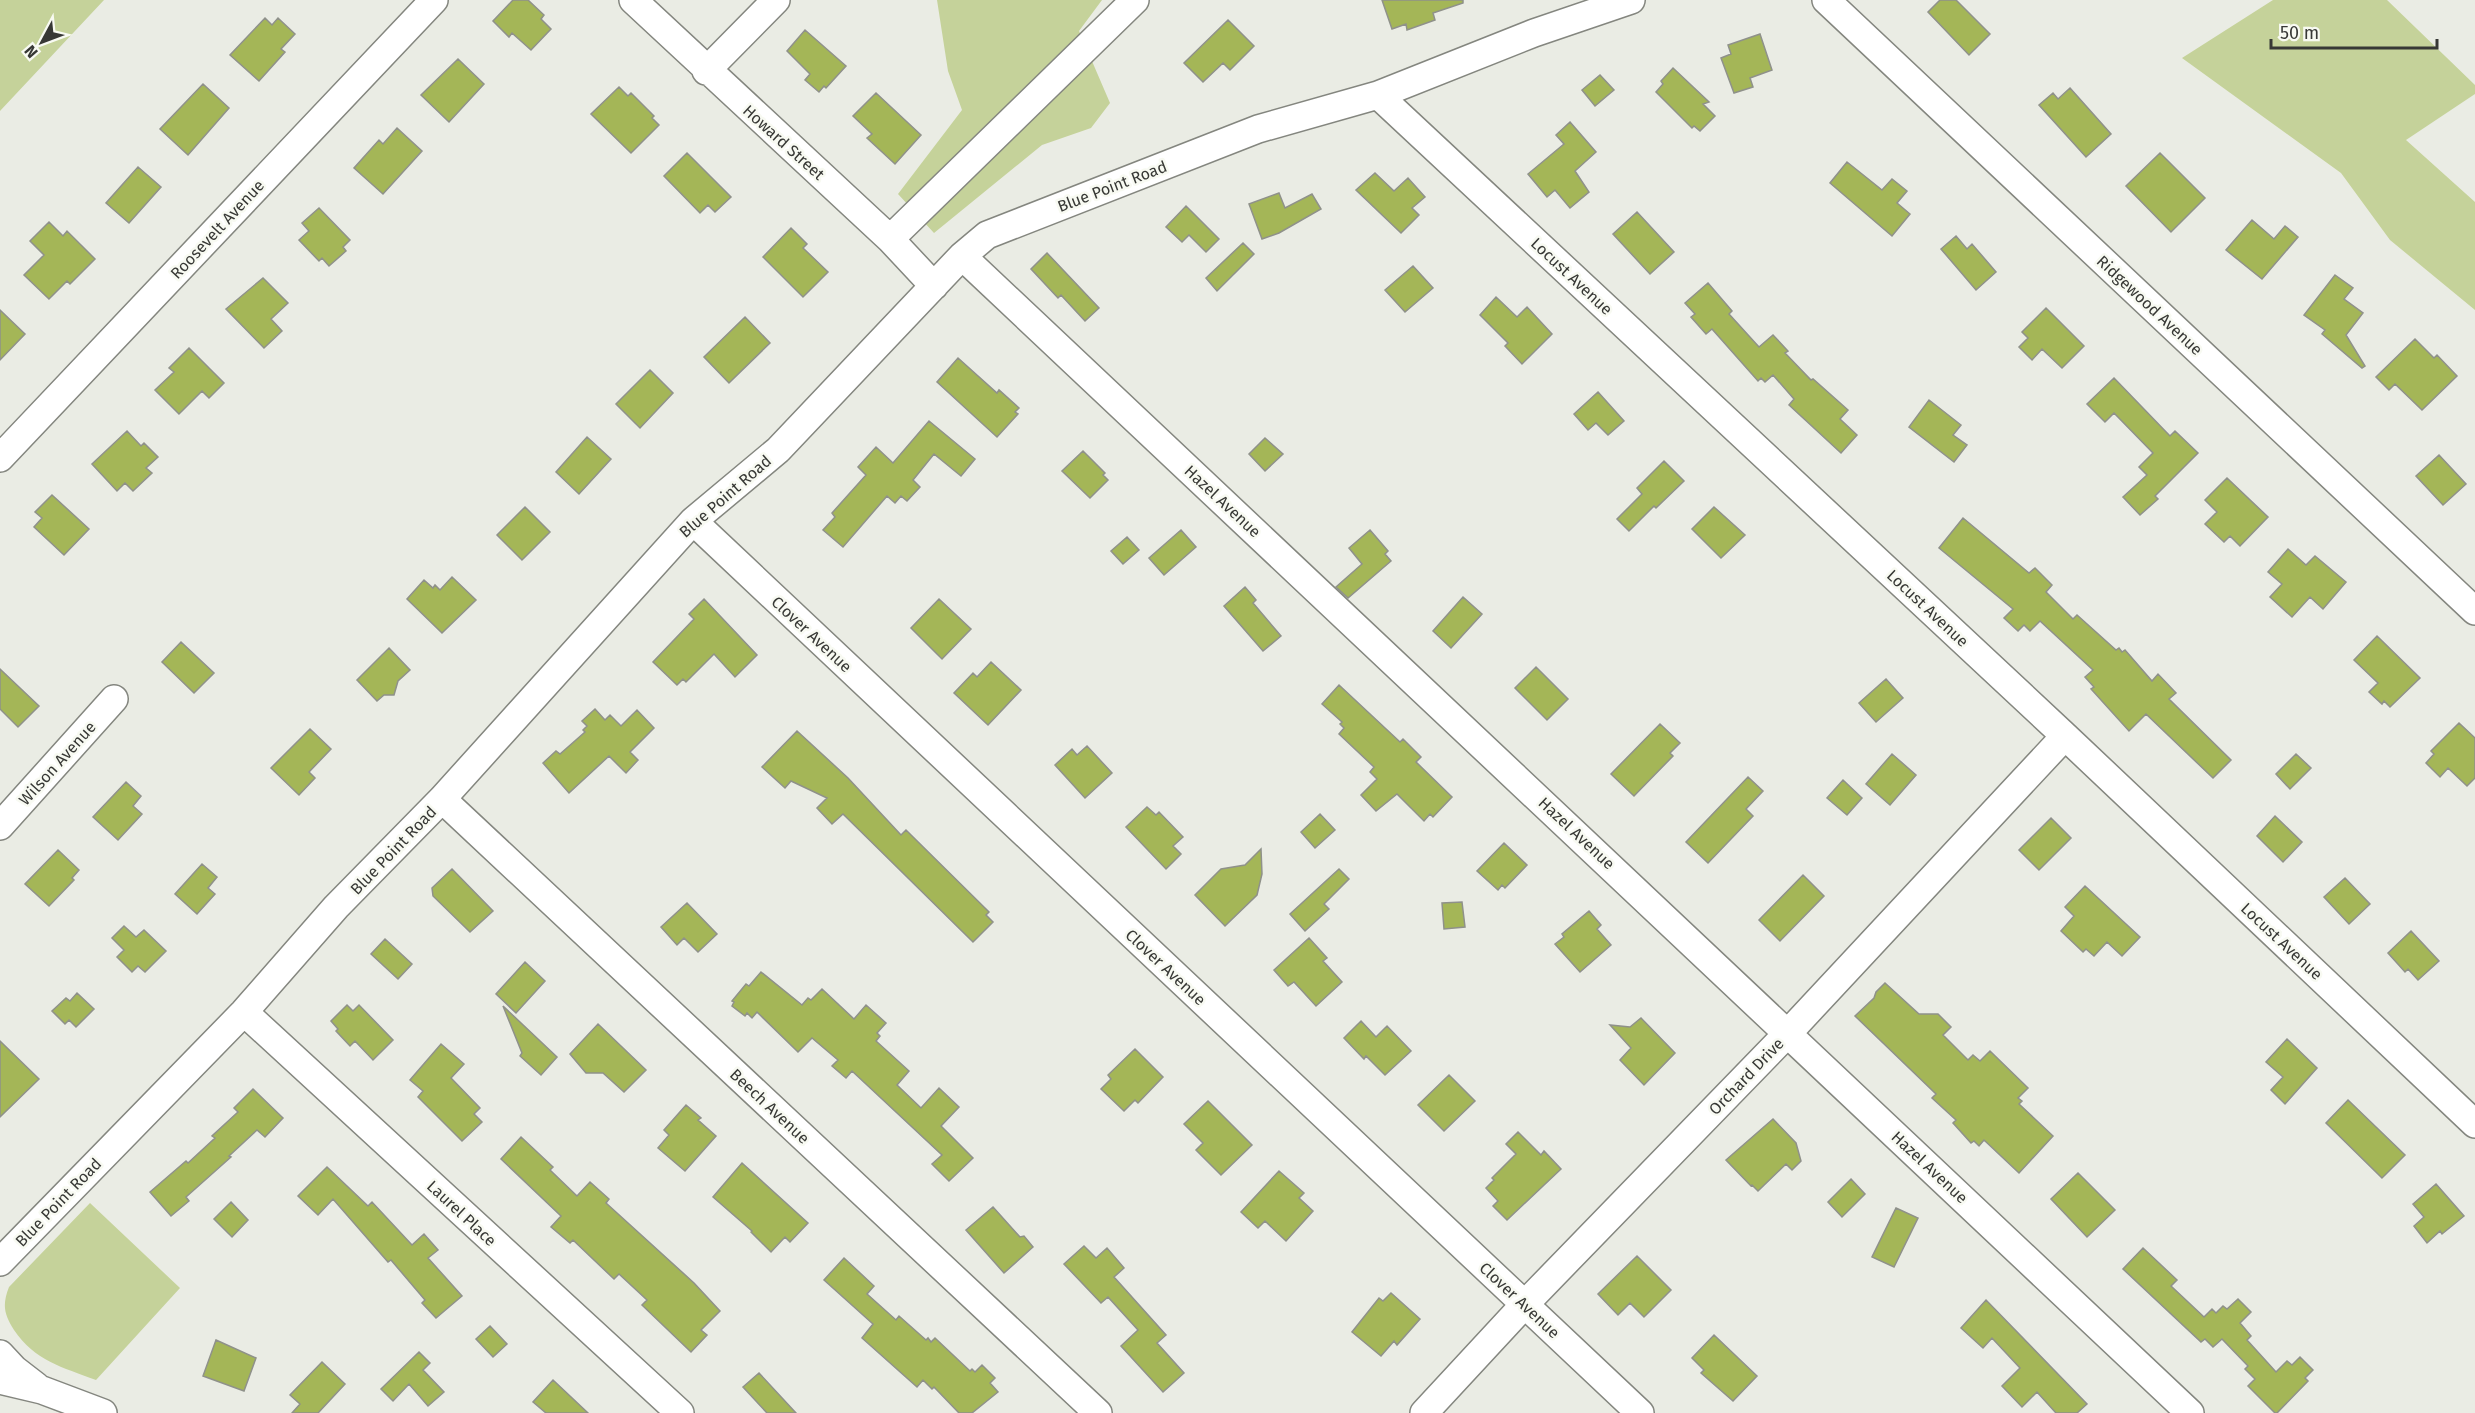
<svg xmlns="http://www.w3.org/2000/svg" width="2475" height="1413" font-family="'Fira Sans',sans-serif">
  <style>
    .green { fill: #c5d29a }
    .building { fill: #a4b657; stroke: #8f918a; stroke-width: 1.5 }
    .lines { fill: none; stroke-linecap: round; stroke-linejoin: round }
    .minor-casing { stroke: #84867f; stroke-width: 30 }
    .minor { stroke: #fff; stroke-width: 27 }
    .labels { text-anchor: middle; stroke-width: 5; stroke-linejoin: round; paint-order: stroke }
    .street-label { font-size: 16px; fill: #373835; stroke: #f8faf2 }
  </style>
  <rect width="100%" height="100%" fill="#eaece4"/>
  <path class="green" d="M0,0H104L0,111Z
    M937,0H1102L1079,31L1110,103L1091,128L1042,145L934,233L898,194L962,110L948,71Z
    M2273,0H2387L2475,85V94L2406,140L2475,202V310L2390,240L2341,173L2182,58Z
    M90,1203L180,1288L96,1380C62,1367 35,1361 14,1330C4,1314 2,1305 9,1287Z"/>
  <path class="building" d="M513,0H528L544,15L541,19L551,29L531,50L512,33L509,37L493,21Z
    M1382,0H1463V3L1433,13L1435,20L1407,30L1406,24L1392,29Z
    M1940,0H1956L1990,34L1969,55L1928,12Z
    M265,18L272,25L278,18L295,34L281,49L285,52L259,81L230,55Z
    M1228,20L1254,46L1230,70L1223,63L1203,82L1184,63Z
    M805,30L846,66L826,88L824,86L819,92L805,80L810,74L787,51Z
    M1760,34L1772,70L1750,78L1753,87L1734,93L1721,58L1731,54L1728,45Z
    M458,59L484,84L449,122L421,95Z
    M1673,68L1709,102L1703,104L1715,116L1700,131L1694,126L1692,128L1656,92L1663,84L1661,81Z
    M1600,75L1614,90L1595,106L1582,90Z
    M203,84L229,108L188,155L160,129Z
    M619,87L628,96L631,93L654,116L652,118L659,125L631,153L591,114Z
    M2070,88L2111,134L2086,157L2039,105L2053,93L2058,99Z
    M876,93L921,135L895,164L867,138L872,134L853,116Z
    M1570,122L1596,152L1575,171L1589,192L1570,208L1555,190L1547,197L1528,174L1564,144L1556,135Z
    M397,128L422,151L383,194L354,168L379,140L383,144Z
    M687,153L731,197L715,212L708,205L700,213L664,176Z
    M2160,153L2205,198L2171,232L2126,186Z
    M1847,162L1882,190L1892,179L1907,191L1897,203L1910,214L1892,236L1830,183Z
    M138,167L161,187L129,223L106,203Z
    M1375,173L1394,191L1408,178L1425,197L1412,208L1419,215L1401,233L1356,190Z
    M1279,193L1285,208L1312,194L1321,209L1279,233L1262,239L1249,204Z
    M1186,206L1219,239L1206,252L1189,235L1182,242L1166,227Z
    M319,208L350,240L343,247L346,251L329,266L322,258L319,261L299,240L309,231L302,223Z
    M1637,212L1674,252L1650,274L1613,234Z
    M2252,220L2274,239L2285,226L2298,237L2262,279L2226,250Z
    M49,222L63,236L67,231L95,259L70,284L67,281L49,299L24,275L44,255L30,241Z
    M791,228L807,244L803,248L828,272L803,297L763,257Z
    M1956,236L1967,249L1972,244L1996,272L1976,290L1941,249Z
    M1243,243L1254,254L1217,291L1206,278Z
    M1047,253L1099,308L1085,321L1061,295L1058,298L1031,269Z
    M1413,266L1433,288L1405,312L1385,290Z
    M2335,275L2353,288L2344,299L2363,313L2346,335L2365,366L2362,368L2322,334L2325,330L2304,315Z
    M263,278L288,303L271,319L282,331L264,348L226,309Z
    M1708,283L1732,311L1729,314L1759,347L1773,335L1788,351L1785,353L1811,380L1813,379L1848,410L1840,419L1857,435L1841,453L1789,405L1794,399L1773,375L1765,382L1761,378L1758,381L1712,329L1706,334L1691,317L1695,314L1685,303Z
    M1496,297L1517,317L1527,307L1552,334L1522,364L1505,346L1508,343L1480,315Z
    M2046,308L2084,346L2062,368L2042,349L2032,360L2019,347L2028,338L2022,332Z
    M0,310L25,334L0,360Z
    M745,317L770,343L729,383L704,357Z
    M2415,339L2434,358L2437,355L2457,376L2422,410L2395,384L2389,390L2376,377Z
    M189,348L224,383L209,398L202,391L179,414L155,390L174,372L169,368Z
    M958,358L997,393L999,390L1019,408L1015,412L1018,414L997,437L937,382Z
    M650,370L673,393L640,428L616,404Z
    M2114,378L2170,436L2175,431L2198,453L2155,496L2158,499L2140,515L2123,497L2147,475L2139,467L2153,453L2114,413L2105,422L2087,404Z
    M1598,392L1624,421L1608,435L1596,423L1588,430L1574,414Z
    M1929,400L1961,425L1953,435L1967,445L1954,462L1909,427Z
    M929,421L975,459L961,476L934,454L913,480L920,487L907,501L901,496L895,503L887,496L843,547L823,530L835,517L832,513L866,475L858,467L876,447L893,463Z
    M127,431L141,446L144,443L158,457L146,468L152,473L133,491L125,483L117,491L92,464Z
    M587,437L611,459L579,494L556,472Z
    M1265,438L1283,454L1265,471L1249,454Z
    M1083,451L1105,473L1103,475L1108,480L1090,498L1062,471Z
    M2439,455L2466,484L2443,505L2416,476Z
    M1664,461L1684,481L1656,508L1654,506L1629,531L1617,519L1642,494L1637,488Z
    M2227,478L2268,517L2240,546L2230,536L2224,542L2205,524L2217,512L2205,500Z
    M52,495L89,529L64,555L34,527L42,518L35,512Z
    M525,507L550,532L522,560L497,535Z
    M1714,507L1745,535L1721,558L1692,529Z
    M1963,518L2029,573L2035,568L2052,585L2046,592L2073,619L2077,615L2116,650L2119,648L2122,652L2125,650L2152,681L2158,674L2176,693L2169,699L2231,760L2213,778L2146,714L2129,731L2091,689L2094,687L2085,677L2093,670L2040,621L2030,631L2024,625L2018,631L2004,618L2013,609L1939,548Z
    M1181,530L1196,547L1164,575L1149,558Z
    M1370,530L1388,551L1385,554L1391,561L1348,598L1336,587L1362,564L1349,548Z
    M1127,537L1139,550L1123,564L1111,551Z
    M2288,549L2306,565L2315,556L2346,582L2323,609L2310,597L2292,617L2270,597L2282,584L2268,572Z
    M452,577L476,600L442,633L407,599L424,580L433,588L435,585L440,590Z
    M1245,587L1256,600L1253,603L1281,636L1263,651L1224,606Z
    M1463,597L1482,614L1451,648L1433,631Z
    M704,599L757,655L735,677L714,654L686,682L683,679L677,685L653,662L694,619L689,614Z
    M939,599L971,629L942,659L911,628Z
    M2377,636L2420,678L2390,707L2384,701L2382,704L2369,692L2378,683L2354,660Z
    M181,642L214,673L194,693L162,662Z
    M389,648L410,670L398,681L394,695H384L377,701L357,680Z
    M991,662L1021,690L988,725L954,693L973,673L977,677Z
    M1536,667L1568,699L1547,720L1515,688Z
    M0,669L39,706L18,727L0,709Z
    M1886,679L1903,698L1876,722L1859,703Z
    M1339,685L1400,742L1403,739L1421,757L1416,762L1452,797L1433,817L1430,814L1424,821L1397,794L1376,811L1361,795L1377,779L1370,772L1374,767L1339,734L1344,728L1340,724L1342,722L1322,704Z
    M595,709L605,720L610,715L621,726L637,710L654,728L630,752L638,760L626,773L609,756L569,793L543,763L556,751L560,754L585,732L583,730L587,726L582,721Z
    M2459,723L2475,738V778L2467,786L2448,768L2440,777L2426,763L2434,754L2431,751Z
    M1660,724L1680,743L1670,753L1673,756L1634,796L1611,774Z
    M310,729L331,749L309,772L315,778L299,795L271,768Z
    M797,731L848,778L901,835L906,830L989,912L986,915L993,922L973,942L843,814L832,824L817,808L827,798L791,781L785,788L762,767Z
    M1087,746L1112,773L1085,798L1055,765L1072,749L1077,755Z
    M1892,754L1916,775L1890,805L1866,784Z
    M2296,754L2311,768L2290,789L2276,774Z
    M1748,777L1763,791L1746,809L1753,816L1708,863L1686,842Z
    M1843,780L1862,798L1847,815L1827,798Z
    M126,782L141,796L133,806L142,814L118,840L93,817Z
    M1147,807L1156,815L1159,812L1183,837L1173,846L1181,854L1166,869L1126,827Z
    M1320,814L1335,830L1315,848L1301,832Z
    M2275,816L2302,842L2283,862L2257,836Z
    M2051,818L2071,838L2039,870L2019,850Z
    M1504,843L1527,865L1505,888L1502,885L1498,890L1477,871Z
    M1261,849L1262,874L1257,895L1225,926L1195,895L1221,869L1245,865Z
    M58,850L79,870L72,878L74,880L49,906L25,884Z
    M202,864L217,877L208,888L215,894L197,914L175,894Z
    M452,869L493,911L470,932L433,896L432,888Z
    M1339,869L1349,879L1324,904L1329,909L1305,931L1290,914Z
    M1803,875L1824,896L1780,941L1759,920Z
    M2345,878L2370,904L2349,924L2324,897Z
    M2085,886L2140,937L2122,956L2107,942L2094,956L2086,949L2083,952L2061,931L2074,916L2065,907Z
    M1462,902L1465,927L1444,929L1442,903Z
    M687,903L717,934L698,952L684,938L677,945L661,927Z
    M1589,911L1601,925L1597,929L1611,945L1580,972L1555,944L1564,937L1562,934Z
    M124,926L136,937L144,930L166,951L145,972L138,966L132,972L117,957L124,950L112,938Z
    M2411,931L2439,961L2418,980L2408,969L2405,972L2388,953Z
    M1309,938L1327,958L1323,961L1342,982L1316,1006L1294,982L1288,986L1274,970Z
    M385,939L412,964L398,979L371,954Z
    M525,962L545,981L516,1013L496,994Z
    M761,972L802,1005L808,998L811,1000L822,989L854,1019L866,1005L886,1023L877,1033L880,1036L876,1041L909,1071L897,1085L921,1108L939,1088L959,1107L941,1126L973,1158L949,1181L932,1164L942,1155L852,1071L846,1078L832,1066L838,1060L812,1038L798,1052L757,1012L752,1018L747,1013L745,1016L732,1006L734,1002L732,1001L746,984L749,986Z
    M1885,983L1919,1014H1938L1951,1027L1943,1035L1968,1060L1973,1055L1980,1061L1990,1051L2028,1088L2018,1098L2022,1101L2019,1104L2053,1136L2019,1173L1984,1140L1979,1146L1974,1141L1971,1143L1953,1123L1956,1120L1932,1098L1936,1094L1855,1016L1874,998L1876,992Z
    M77,993L94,1009L76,1027L69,1020L65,1024L52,1011L66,998L70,1001Z
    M347,1005L353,1011L359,1005L393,1040L373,1060L355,1041L350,1046L336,1031L338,1029L331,1021Z
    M503,1006L557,1057L541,1075L520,1056L522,1053Z
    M1641,1018L1675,1053L1644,1085L1620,1060L1631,1048L1610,1025L1630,1027Z
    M1361,1021L1376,1037L1387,1026L1411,1051L1385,1075L1366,1056L1364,1059L1344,1038Z
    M598,1024L646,1070L624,1092L603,1073H586L570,1054Z
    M2287,1039L2317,1068L2285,1104L2271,1090L2283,1077L2266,1062Z
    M0,1041L39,1079L0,1117Z
    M441,1044L464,1064L451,1078L480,1108L474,1114L482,1122L462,1141L418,1097L423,1091L410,1080Z
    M1135,1049L1163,1077L1138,1103L1135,1100L1124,1111L1101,1089L1111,1079L1108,1075Z
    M1449,1075L1475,1101L1444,1131L1418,1105Z
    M253,1089L283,1118L265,1137L257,1130L229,1156L231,1157L186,1197L189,1201L171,1216L150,1192L186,1161L188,1163L215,1138L212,1136L238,1112L234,1108Z
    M2348,1100L2405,1155L2382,1178L2326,1123Z
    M1208,1101L1252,1145L1221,1175L1196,1150L1203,1143L1184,1124Z
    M686,1105L701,1118L698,1120L716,1136L685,1171L658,1148L669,1135L664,1130Z
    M1773,1119L1796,1143L1801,1161L1792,1170L1786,1164L1758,1191L1752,1185L1751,1186L1726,1160Z
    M1518,1132L1541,1155L1544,1151L1561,1169L1507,1220L1493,1206L1498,1201L1486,1188L1494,1180L1492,1178L1516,1154L1506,1144Z
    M521,1137L553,1167L550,1170L577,1196L590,1182L609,1199L606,1203L694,1283L720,1311L701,1330L707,1335L691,1352L642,1305L647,1300L619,1274L614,1279L573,1240L570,1243L551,1227L561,1216L501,1159Z
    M742,1163L808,1223L790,1242L785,1237L771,1252L751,1232L752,1231L713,1197Z
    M327,1167L368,1206L372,1202L412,1245L424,1234L438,1250L428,1258L462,1296L436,1318L422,1303L425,1300L391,1260L388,1262L333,1199L318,1215L298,1196Z
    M1279,1171L1304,1193L1299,1198L1313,1211L1286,1241L1265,1221L1258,1228L1241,1212Z
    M2078,1173L2115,1210L2087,1237L2051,1199Z
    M1851,1179L1865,1194L1842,1217L1828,1202Z
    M2436,1184L2464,1216L2442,1234L2440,1231L2427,1243L2414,1226L2424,1217L2413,1204Z
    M231,1202L248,1220L232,1237L214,1219Z
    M993,1207L1020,1237L1024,1236L1033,1247L1004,1273L966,1230Z
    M1896,1208L1918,1218L1894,1267L1872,1257Z
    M1084,1246L1096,1258L1107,1248L1124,1268L1114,1277L1166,1335L1157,1343L1184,1373L1163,1392L1121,1346L1138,1330L1108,1297L1101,1303L1064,1264Z
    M2143,1248L2177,1280L2171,1286L2204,1317L2212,1309L2216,1313L2223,1306L2227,1309L2238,1299L2251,1312L2240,1323L2251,1336L2247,1340L2276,1372L2287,1361L2292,1365L2300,1357L2313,1370L2305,1378L2308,1381L2277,1413H2275L2248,1386L2255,1379L2245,1369L2248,1366L2222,1339L2213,1347L2205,1339L2201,1342L2123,1269Z
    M1637,1256L1671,1290L1644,1317L1630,1303L1618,1315L1598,1294Z
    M844,1258L874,1286L867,1294L896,1320L899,1316L926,1340L928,1338L931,1342L935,1338L970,1371L972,1369L975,1372L982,1365L995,1378L990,1383L998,1392L972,1413H959L934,1387L932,1389L923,1380L917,1387L862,1338L873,1324L824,1280Z
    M1391,1293L1420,1319L1397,1345L1394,1341L1381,1356L1352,1332L1379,1298L1383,1301Z
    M1986,1300L2087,1404L2077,1413H2056L2037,1392L2022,1407L2002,1386L2020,1368L1992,1338L1983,1348L1961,1328Z
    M490,1326L507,1344L493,1357L476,1339Z
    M1714,1335L1757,1376L1733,1401L1701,1373L1704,1370L1692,1358Z
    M216,1340L256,1358L244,1391L203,1376Z
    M419,1352L430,1363L423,1370L444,1392L428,1406L409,1384L393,1401L381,1389Z
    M322,1362L345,1384L318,1413H292L300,1404L290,1395Z
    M759,1373L796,1413H767L743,1387Z
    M553,1380L588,1413H546L533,1402Z"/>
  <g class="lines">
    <defs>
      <path id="minor" d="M633,0L890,239L934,286
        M1826,0L2475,611
        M706,71L776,0
        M1378,95L2065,736L2475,1124
        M890,239L1135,0
        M962,256L2190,1413
        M0,458L434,0
        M693,521L1640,1413
        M442,799L1098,1413
        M0,826L114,699
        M244,1012L680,1413
        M0,1262L244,1012L336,907L442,799L693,521L778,450L962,256L987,235L1258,129L1378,95L1534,33L1631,0
        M0,1354L14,1369L36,1386
        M0,1380L42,1390L103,1413
        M1424,1413L1524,1305L1788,1033L2065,736"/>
    </defs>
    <use href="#minor" class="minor-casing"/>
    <use href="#minor" class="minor"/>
  </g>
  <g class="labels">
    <g class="street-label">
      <text transform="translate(784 142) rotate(42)" y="6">Howard Street</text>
      <text transform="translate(1112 186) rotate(-21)" y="6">Blue Point Road</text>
      <text transform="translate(217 229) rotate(-47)" y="6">Roosevelt Avenue</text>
      <text transform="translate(1572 276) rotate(43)" y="6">Locust Avenue</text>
      <text transform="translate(2150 305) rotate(43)" y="6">Ridgewood Avenue</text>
      <text transform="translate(725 496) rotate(-41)" y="6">Blue Point Road</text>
      <text transform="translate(1223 501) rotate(43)" y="6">Hazel Avenue</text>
      <text transform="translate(1928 608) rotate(43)" y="6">Locust Avenue</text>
      <text transform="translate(812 634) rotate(43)" y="6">Clover Avenue</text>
      <text transform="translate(57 763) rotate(-48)" y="6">Wilson Avenue</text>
      <text transform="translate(1577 833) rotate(43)" y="6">Hazel Avenue</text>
      <text transform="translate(393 850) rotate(-46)" y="6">Blue Point Road</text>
      <text transform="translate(2282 941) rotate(43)" y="6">Locust Avenue</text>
      <text transform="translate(1166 967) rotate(43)" y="6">Clover Avenue</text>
      <text transform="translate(1746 1076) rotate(-46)" y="6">Orchard Drive</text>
      <text transform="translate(770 1106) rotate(43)" y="6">Beech Avenue</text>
      <text transform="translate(1930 1167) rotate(43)" y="6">Hazel Avenue</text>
      <text transform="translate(58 1202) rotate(-46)" y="6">Blue Point Road</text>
      <text transform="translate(462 1213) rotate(43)" y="6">Laurel Place</text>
      <text transform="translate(1520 1300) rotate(43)" y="6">Clover Avenue</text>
    </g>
  </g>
  <g transform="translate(42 42) rotate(229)" stroke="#f8faf2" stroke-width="4.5" paint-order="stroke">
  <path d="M0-4.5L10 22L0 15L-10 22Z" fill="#373835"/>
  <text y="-9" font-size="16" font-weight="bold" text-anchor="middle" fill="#373835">N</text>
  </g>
  <path d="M2271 39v9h166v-9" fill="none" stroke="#373835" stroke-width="3"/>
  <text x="2280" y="39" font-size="18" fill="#373835" stroke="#f8faf2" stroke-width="4.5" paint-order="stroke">50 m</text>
</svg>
